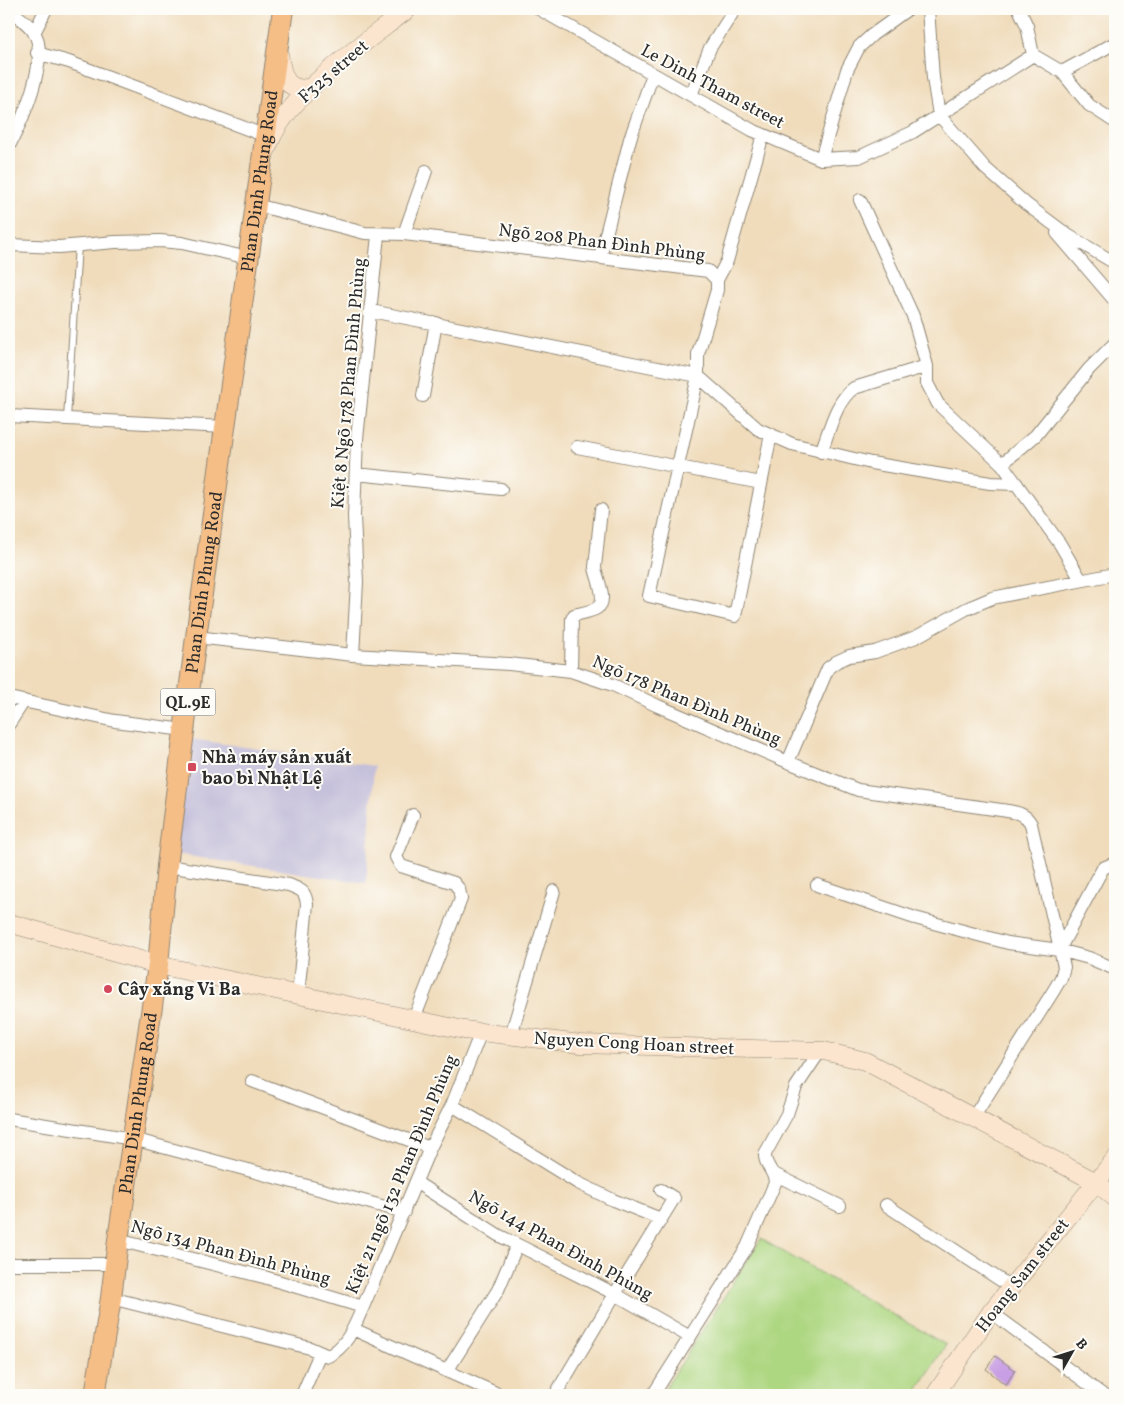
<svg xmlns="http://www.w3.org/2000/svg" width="1124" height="1404" font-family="Vollkorn,serif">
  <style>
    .industrial { fill: #c5c0da }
    .green { fill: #aed782; stroke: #6c8156 }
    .building { fill: #c89ee4 }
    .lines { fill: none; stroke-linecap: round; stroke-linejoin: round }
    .lane-casing { stroke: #8e8473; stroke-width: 8 }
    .street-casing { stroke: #8e8473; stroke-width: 14 }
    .secondary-casing { stroke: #8e8473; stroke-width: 19 }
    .primary-casing { stroke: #8e8473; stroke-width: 22 }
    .lane { stroke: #fff; stroke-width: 6 }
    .street { stroke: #fff; stroke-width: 12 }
    .secondary { stroke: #fbe5cf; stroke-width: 18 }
    .primary { stroke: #f6be87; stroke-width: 20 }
    .poi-dot { fill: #d1495b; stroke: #fdfcf7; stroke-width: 2 }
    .labels { text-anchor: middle; stroke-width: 4; stroke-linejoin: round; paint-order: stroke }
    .shield { fill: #fdfcf7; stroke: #6a6a68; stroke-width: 1 }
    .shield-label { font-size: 16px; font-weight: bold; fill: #2b2b2b }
    .street-label { font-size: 18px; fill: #2b2b2b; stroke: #fdfcf7 }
    .poi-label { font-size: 18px; font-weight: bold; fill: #2b2b2b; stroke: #fdfcf7; text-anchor: start }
  </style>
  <rect width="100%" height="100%" fill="#fdfcf7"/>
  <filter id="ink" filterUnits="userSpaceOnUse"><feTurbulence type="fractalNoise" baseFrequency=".02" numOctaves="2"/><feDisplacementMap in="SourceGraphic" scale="10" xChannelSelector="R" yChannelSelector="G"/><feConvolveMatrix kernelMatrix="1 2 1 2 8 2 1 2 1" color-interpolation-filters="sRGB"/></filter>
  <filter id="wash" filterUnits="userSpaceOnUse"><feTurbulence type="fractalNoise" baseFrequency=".0096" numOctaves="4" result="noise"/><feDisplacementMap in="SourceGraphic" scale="20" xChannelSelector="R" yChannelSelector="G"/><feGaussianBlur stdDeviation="1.12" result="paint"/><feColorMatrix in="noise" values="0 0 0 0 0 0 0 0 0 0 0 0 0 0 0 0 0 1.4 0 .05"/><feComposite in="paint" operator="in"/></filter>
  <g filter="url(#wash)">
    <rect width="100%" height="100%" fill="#f0dcbb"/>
    <path class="industrial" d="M191,739L374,766L366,883L174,854Z"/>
    <path class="green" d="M761,1239L946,1345L914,1395H661Z"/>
    <g id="blocks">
      <path class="building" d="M995,1356L1015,1370L1006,1385L986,1369Z"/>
    </g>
  </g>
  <g filter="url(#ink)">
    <use href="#blocks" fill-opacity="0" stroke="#8e8473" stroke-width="1"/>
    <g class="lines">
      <defs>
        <path id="lane" d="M67,419L78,245"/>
        <path id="street" d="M539,9L752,130L821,159L859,157L913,132L1033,55
          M928,9L933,78L939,115L985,168L1026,204L1069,236L1115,263
          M1019,9L1027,26L1033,55
          M9,10C17,16 30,24 35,34C49,61 22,121 9,146
          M34,33L46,9
          M37,53L69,62L266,136
          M1033,55L1062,72L1089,105L1115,122
          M1062,72L1115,43
          M691,95L710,48L735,9
          M821,159L847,70L859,47L872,35L908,9
          M860,200L913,316L927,366V383L938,404L1002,464L1060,544L1081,580
          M256,205L365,233L404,234L708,271L717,280V290L698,354V376L758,429L792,444L871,463L990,483L1017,484
          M1057,233L1115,301
          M404,234L426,171
          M9,245L59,247L115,242L160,241L182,243L249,258
          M600,258L630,139L653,74
          M717,280L727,261L763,135
          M371,311L698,376L649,596L735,616L771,434
          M423,396L436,323
          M9,416L225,427
          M577,447L761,483
          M821,452C829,432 836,400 854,388L927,366
          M1002,464L1036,435L1089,369L1115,343
          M356,474L501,489
          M196,637L353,655L509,664L571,671L613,685L658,706L788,762L828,668L836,662L849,656L875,652L916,637L966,609L992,598L1115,574
          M353,655L357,582L354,516L357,439L378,235
          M571,671L572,619L574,615C581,613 591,612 597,608C609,601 596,577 595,567L601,510
          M9,698L115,721L184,730
          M9,724L24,701
          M788,762L858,790L1001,810C1013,812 1025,812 1031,824L1064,967L1061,978L1054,990L973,1118
          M413,815L396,857L401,866L454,883L459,889L461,899L414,1019
          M167,866L289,885C301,890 305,890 307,904L298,995
          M817,885L915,918L1008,943L1059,950L1089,958L1115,969
          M1059,950L1103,868L1115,863
          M511,1035L554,891
          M252,1081L430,1148
          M452,1105L578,1183L613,1200L661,1219
          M9,1119L133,1139L404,1212
          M774,1174L840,1206
          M417,1183L498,1235L615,1294L690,1337
          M886,1205L1011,1287
          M118,1240L264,1277L363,1307
          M9,1264H115
          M111,1298L310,1348L328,1356C347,1347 355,1325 363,1307L430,1148L452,1105L481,1032
          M991,1312L1103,1395
          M353,1329L500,1395
          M447,1371L498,1290L517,1245
          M302,1395L320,1353
          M555,1395L615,1294L674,1198L661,1190
          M653,1395L747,1247L775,1183C775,1171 764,1166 765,1154L787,1114L796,1087L820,1051"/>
        <path id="secondary" d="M279,54C282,75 286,94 312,87
          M267,149C284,96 365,43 408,9
          M9,923L158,965L464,1030L581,1044L824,1051L865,1061L1096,1182L1115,1198
          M935,1395L991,1312L1115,1159"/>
        <g id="primary">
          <path id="s1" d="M95,1395L111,1298L118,1240L158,965L167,866L196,637L283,9"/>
        </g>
      </defs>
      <use href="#lane" class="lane-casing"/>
      <use href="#street" class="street-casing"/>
      <use href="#secondary" class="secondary-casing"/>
      <use href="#primary" class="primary-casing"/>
      <use href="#lane" class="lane"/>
      <use href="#street" class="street"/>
      <use href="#secondary" class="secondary"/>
      <use href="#primary" class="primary"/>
    </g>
  </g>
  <g class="poi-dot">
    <rect x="187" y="762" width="10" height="10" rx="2.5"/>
    <circle cx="108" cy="989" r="5"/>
  </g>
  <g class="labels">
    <rect class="shield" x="160.5" y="688.5" width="55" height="27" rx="4"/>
    <g class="shield-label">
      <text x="188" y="708">QL.9E</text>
    </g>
    <g class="street-label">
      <text transform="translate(333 71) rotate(-41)" y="6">F325 street</text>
      <text transform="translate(713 86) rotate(28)" y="6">Le Dinh Tham street</text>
      <text dy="6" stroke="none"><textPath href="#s1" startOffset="1225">Phan Dinh Phung Road</textPath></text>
      <text transform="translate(602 242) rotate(7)" y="6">Ngõ 208 Phan Đình Phùng</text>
      <text transform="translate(348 383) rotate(-85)" y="6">Kiệt 8 Ngõ 178 Phan Đình Phùng</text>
      <text dy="6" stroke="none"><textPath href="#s1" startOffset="820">Phan Dinh Phung Road</textPath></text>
      <text transform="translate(687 700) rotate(23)" y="6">Ngõ 178 Phan Đình Phùng</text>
      <text transform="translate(634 1043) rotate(3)" y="6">Nguyen Cong Hoan street</text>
      <text dy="6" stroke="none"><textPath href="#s1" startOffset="295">Phan Dinh Phung Road</textPath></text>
      <text transform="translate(401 1174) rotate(-67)" y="6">Kiệt 21 ngõ 132 Phan Đình Phùng</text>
      <text transform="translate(561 1245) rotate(29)" y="6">Ngõ 144 Phan Đình Phùng</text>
      <text transform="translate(231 1252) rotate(15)" y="6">Ngõ 134 Phan Đình Phùng</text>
      <text transform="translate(1022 1275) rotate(-52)" y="6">Hoang Sam street</text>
    </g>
    <g class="poi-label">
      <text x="202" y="763">Nhà máy sản xuất<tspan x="202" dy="21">bao bì Nhật Lệ</tspan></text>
      <text x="118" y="995">Cây xăng Vi Ba</text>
    </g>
  </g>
  <rect width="1124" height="1404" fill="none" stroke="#fdfcf7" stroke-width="30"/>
  <g transform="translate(1072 1352) rotate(51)" stroke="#fdfcf7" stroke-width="4" paint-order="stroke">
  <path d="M0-4L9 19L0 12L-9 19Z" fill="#2b2b2b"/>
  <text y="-8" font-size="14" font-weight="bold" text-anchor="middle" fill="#2b2b2b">B</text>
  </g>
</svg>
